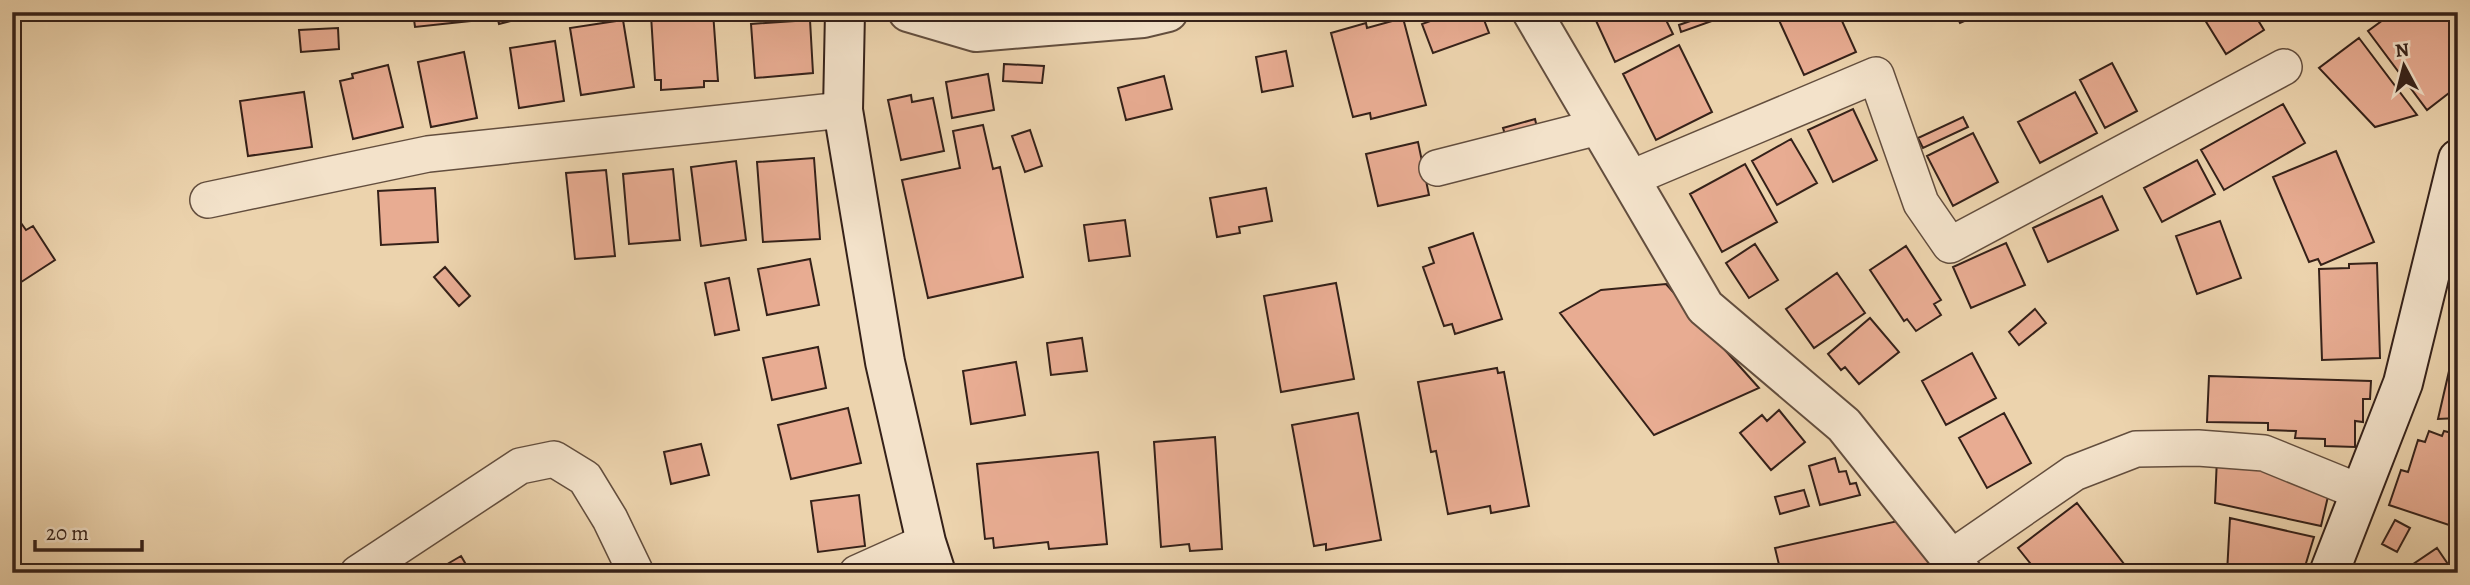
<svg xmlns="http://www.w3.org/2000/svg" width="2470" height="585" font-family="Alegreya,serif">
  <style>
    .building { fill: #e8ac92; stroke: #352119; stroke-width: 2 }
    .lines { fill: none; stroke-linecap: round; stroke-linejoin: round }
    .minor-casing { stroke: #634e3e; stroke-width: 38 }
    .tertiary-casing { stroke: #634e3e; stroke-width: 42 }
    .secondary-casing { stroke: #352119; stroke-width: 42 }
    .minor { stroke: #f3e2ca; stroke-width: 35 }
    .tertiary { stroke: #f3e2ca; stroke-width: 38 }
    .secondary { stroke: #f3e2ca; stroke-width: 38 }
  </style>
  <rect width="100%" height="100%" fill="#ecd3ad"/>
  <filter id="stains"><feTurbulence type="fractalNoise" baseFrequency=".00286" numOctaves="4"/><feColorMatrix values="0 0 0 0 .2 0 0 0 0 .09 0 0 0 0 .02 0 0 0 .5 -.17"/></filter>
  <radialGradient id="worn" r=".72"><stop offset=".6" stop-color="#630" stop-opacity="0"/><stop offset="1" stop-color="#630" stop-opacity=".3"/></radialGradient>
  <path class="building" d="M229,12H279L278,16Z
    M413,12H469L470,21L415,27Z
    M496,12H545L499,24Z
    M713,12L718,81H704V87L661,90V80H655L651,15Z
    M1455,12H1481L1489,33L1433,53L1422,24Z
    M1592,12H1662L1673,34L1615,62Z
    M1716,12H1737L1681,32L1679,25Z
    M1791,12H1838L1856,52L1804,75L1778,18Z
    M1955,12H1985L1960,23Z
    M2200,12H2253L2264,30L2226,54Z
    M2394,12H2458V86L2427,110L2368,31Z
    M1403,18L1426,105L1371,119L1370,113L1353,117L1331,33L1366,23L1367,28Z
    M623,20L634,87L581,95L570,28Z
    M810,20L813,73L755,78L751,24Z
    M338,28L339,49L301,52L299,30Z
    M2359,38L2417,115L2375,127L2319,68Z
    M555,41L564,101L519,108L510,48Z
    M1679,45L1712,112L1656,140L1623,74Z
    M1286,51L1293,86L1262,92L1256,57Z
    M464,52L477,118L431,127L418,62Z
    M2112,63L2137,111L2105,128L2080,80Z
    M1004,64L1044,66L1042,83L1003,81Z
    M388,65L403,127L353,139L340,81L353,78L352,74Z
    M988,74L994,110L952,118L946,82Z
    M1164,76L1172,109L1126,120L1118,88Z
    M304,92L312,147L248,156L240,101Z
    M2075,92L2097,133L2040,163L2018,122Z
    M911,95L912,102L933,98L944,151L901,160L888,100Z
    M2283,104L2305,143L2224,190L2201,150Z
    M1853,109L1877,160L1833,182L1808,130Z
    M1963,117L1968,127L1923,148L1918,138Z
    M1535,119L1539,136L1508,144L1503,128Z
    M983,125L993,169L1000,167L1023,277L928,298L902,180L960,168L953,131Z
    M1030,130L1042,166L1025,172L1012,136Z
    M1973,133L1998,182L1953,206L1927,156Z
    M1791,139L1817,183L1777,205L1752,161Z
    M1418,142L1429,195L1378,206L1366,154Z
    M2336,151L2374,242L2321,265L2318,259L2309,262L2273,177Z
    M814,158L820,239L763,242L757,162Z
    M2197,160L2215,194L2162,222L2144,188Z
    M736,161L746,240L701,246L691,167Z
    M1745,164L1777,222L1722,252L1690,194Z
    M673,169L680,240L629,244L623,174Z
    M606,170L615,256L575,259L566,173Z
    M435,188L438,242L381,245L378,191Z
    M1266,188L1272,221L1239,227L1240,233L1217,237L1210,198Z
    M2102,196L2118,230L2048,262L2033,228Z
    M16,216L26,230L33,226L55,260L12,288V218Z
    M1125,220L1130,256L1089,261L1084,225Z
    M2220,221L2241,278L2197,294L2176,236Z
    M1473,233L1502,319L1455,334L1452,324L1444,326L1423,267L1434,263L1429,248Z
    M2006,243L2025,285L1971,308L1953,267Z
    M1755,244L1778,280L1749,298L1726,263Z
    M1906,246L1941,300L1934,304L1941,315L1916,331L1907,319L1904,321L1870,270Z
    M810,259L819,305L767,315L758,269Z
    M2377,263L2380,358L2322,360L2319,269L2349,268V264Z
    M445,267L470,296L459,306L434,277Z
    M1837,273L1865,313L1814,348L1786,309Z
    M729,278L739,330L715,335L705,283Z
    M1336,283L1354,379L1281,392L1264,296Z
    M1666,284L1759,388L1654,435L1560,313L1601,290Z
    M2035,309L2046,323L2019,345L2009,332Z
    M1870,318L1899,352L1859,384L1845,367L1841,370L1828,354Z
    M2458,332V418L2438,419Z
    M1082,338L1087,371L1051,375L1047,343Z
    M818,347L826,388L772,400L763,358Z
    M1972,353L1996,398L1946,425L1922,381Z
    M1016,362L1025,415L971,424L963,371Z
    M1497,368L1498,373L1504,372L1529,506L1491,513L1490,506L1448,514L1436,451L1431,452L1418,382Z
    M2209,376L2371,381L2370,399H2363V422L2355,421V447L2325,446V439L2295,438L2296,431L2268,430V423L2207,422Z
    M848,408L861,463L791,479L778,425Z
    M1779,410L1805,442L1771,470L1740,433L1762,415L1767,421Z
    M1358,413L1381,540L1326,550V544L1314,546L1292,425Z
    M2004,413L2031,463L1987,488L1959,438Z
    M2458,429V518L2455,527L2389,505L2401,470L2408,472L2418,440L2425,442L2429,431L2442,436L2444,431L2456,434Z
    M1215,437L1222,549L1190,551L1189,544L1161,547L1154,442Z
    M701,444L709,475L671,484L664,452Z
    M1098,452L1107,544L1049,549L1048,542L994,548L993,538L985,539L977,464Z
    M1835,458L1839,472L1846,471L1850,484L1856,483L1860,495L1820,505L1809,466Z
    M2217,458L2331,484L2321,526L2215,503Z
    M1804,490L1809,506L1780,514L1775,497Z
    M859,495L865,546L818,552L811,501Z
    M2077,503L2131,573H2038L2018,548Z
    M2230,518L2314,537L2303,573H2227Z
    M1907,519L1944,573H1781L1775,548Z
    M2395,520L2410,528L2397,552L2382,544Z
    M2437,548L2454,573H2400Z
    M461,556L471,573H432Z"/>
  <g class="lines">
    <defs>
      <path id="minor" d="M1437,168L1598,127
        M1629,179L1876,75L1921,203L1950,245L2284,67
        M208,200L428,154L843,110
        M1951,558L2074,473L2136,449L2198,448L2264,453L2360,492
        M358,573L520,466L554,459L585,478L610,519L636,573
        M857,573L926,542"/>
      <path id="tertiary" d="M908,12L976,32L1143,18L1168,12
        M1532,12L1705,307L1844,425L1962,573"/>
      <path id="secondary" d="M845,12L843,110L885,362L926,542L936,573
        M2329,573L2403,383L2458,159"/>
    </defs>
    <use href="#minor" class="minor-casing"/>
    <use href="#tertiary" class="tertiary-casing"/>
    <use href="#secondary" class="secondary-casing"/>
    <use href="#minor" class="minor"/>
    <use href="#tertiary" class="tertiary"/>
    <use href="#secondary" class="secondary"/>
  </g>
  <rect width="2470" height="585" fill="none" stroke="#ecd3ad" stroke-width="42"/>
  <rect x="14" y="14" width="2442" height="557" fill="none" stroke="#352119" stroke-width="3.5"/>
  <rect x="21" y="21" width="2428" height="543" fill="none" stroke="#352119" stroke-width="2"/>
  <g transform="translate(2404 66) rotate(353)" stroke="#f3e2ca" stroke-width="5" paint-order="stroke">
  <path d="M0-5L12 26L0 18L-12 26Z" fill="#352119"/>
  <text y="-10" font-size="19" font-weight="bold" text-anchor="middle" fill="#352119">N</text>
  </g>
  <path d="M35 540v10h107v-10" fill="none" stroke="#352119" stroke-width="3.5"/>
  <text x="46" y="540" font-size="21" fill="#352119" stroke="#f3e2ca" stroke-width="5" paint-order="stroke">20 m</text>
  <rect width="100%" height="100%" filter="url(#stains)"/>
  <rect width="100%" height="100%" fill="url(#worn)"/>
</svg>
